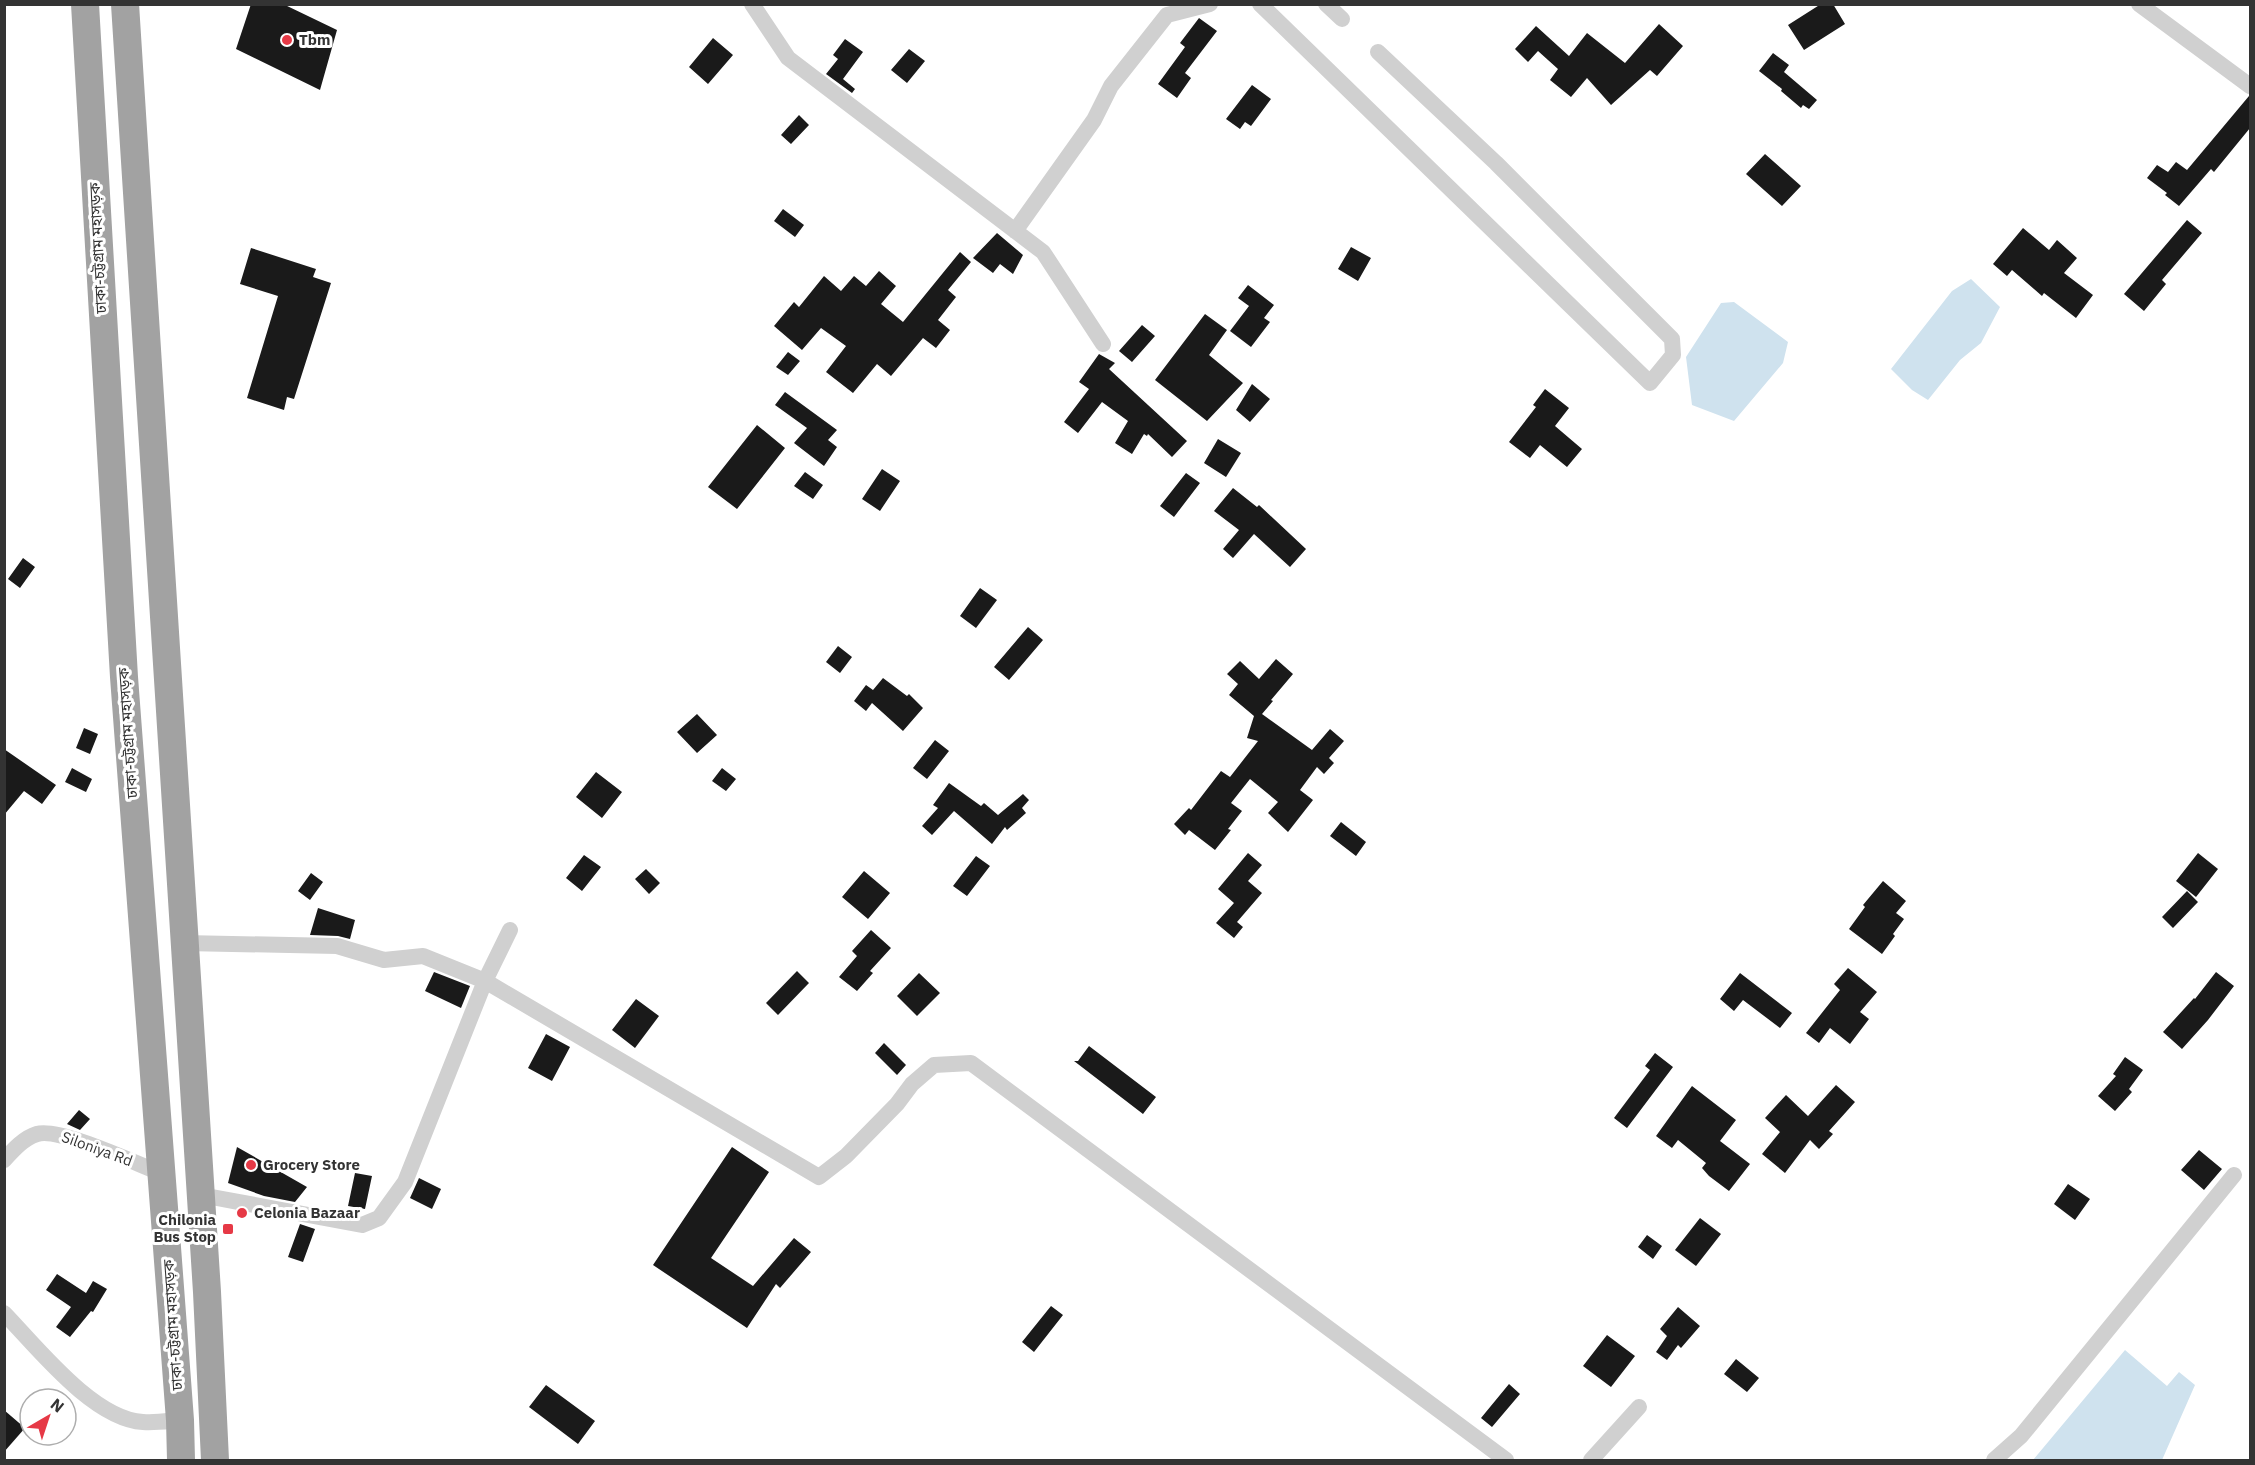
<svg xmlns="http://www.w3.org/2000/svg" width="2255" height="1465" font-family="'IBM Plex Sans','Noto Sans Bengali',sans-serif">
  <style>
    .water { fill: #cfe2ee }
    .building { fill: #1a1a1a }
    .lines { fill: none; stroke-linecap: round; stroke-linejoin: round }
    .minor { stroke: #d0d0d0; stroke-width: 16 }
    .trunk { stroke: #a2a2a2; stroke-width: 28 }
    .poi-dot { fill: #e63946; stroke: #fff; stroke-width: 2 }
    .labels { text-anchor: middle; stroke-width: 6; stroke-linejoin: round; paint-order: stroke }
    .poi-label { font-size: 15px; font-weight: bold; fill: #333; stroke: #fff; text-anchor: start }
    .street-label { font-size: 15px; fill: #333; stroke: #fff }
  </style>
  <rect width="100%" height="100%" fill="#fff"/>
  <path class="water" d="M1971,279L2000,307L1981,343L1960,360L1928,400L1912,390L1891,369L1952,291Z
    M1734,302L1788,342L1783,363L1734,421L1692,405L1686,357L1721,303Z
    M2125,1350L2167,1386L2179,1372L2195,1385L2162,1460H2033Z"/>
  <path class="building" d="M251,4H283L337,30L320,90L236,49Z
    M1821,4H1833L1845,24L1804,50L1788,25Z
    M1199,18L1217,31L1185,73L1191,78L1177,98L1158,84L1185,47L1180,43Z
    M1659,24L1683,46L1657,76L1650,70L1611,105L1587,78L1571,97L1550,80L1558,69L1538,51L1528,62L1515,49L1536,26L1569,56L1587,33L1625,63Z
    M713,38L733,55L708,84L689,67Z
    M845,39L863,52L843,79L855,89L852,93L826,74L838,59L833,55Z
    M909,49L925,61L907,83L891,70Z
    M1773,53L1789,65L1784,72L1817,100L1809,109L1803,105L1801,108L1781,91L1782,89L1759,71Z
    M1252,85L1271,99L1251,126L1245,122L1240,129L1226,119Z
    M2249,96H2250V128L2214,172L2211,169L2179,206L2165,195L2167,193L2147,178L2157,165L2168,172L2176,162L2187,170Z
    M799,115L809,125L791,144L781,135Z
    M1765,154L1801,186L1782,206L1746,174Z
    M783,209L804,225L795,237L774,221Z
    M2187,220L2202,233L2162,280L2166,284L2144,311L2124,294Z
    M2023,228L2049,250L2057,240L2077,258L2064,273L2093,295L2076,318L2044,293L2042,296L2012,270L2007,276L1993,264Z
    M997,233L1023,255L1013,274L1000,264L993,273L973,258Z
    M1351,247L1371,258L1358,281L1338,269Z
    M251,248L316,269L313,277L331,283L294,399L287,397L284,410L247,398L278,296L240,284Z
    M960,252L971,262L948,290L956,297L938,320L950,330L936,348L923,338L891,376L877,364L853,393L826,372L846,346L821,328L802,350L774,326L794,302L799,307L824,276L841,291L854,276L866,286L879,271L896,286L881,304L903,322Z
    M1248,285L1274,305L1264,318L1270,322L1251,347L1230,331L1249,306L1238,298Z
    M1205,314L1227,330L1209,355L1243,383L1207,421L1155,380Z
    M1142,325L1155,336L1132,362L1119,351Z
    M788,352L800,361L788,375L776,367Z
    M1099,354L1115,363L1109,369L1187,441L1172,457L1148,434L1147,436L1144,434L1132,454L1115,443L1128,421L1102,402L1078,433L1064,422L1089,389L1079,382Z
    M1252,384L1270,399L1250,422L1236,410Z
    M1545,389L1569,408L1555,426L1582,449L1567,467L1540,445L1530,458L1509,442L1536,407L1533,405Z
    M785,392L837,430L828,440L837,447L824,466L794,443L807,428L775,405Z
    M757,425L785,448L737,509L708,487Z
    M1218,439L1241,453L1226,477L1204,463Z
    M882,469L900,481L880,511L862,499Z
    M805,472L823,485L813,499L794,486Z
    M1186,473L1200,483L1174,517L1160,506Z
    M1233,488L1257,507L1259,505L1306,549L1290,567L1254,534L1233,558L1223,549L1239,530L1214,511Z
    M23,558L35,567L20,588L8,579Z
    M980,588L997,600L976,628L960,616Z
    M1028,627L1043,640L1009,680L994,667Z
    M838,646L852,657L840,673L826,662Z
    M1276,659L1293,674L1271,700L1273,701L1262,714L1312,750L1330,729L1344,741L1329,758L1334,763L1324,774L1317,767L1300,790L1313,800L1288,832L1268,813L1278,802L1250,779L1231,803L1242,811L1228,829L1231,830L1215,850L1189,830L1185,835L1174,824L1189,808L1191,810L1221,771L1230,777L1258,741L1247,738L1254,716L1229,695L1238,684L1227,674L1240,661L1259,679Z
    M883,678L907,696L909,694L923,708L903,731L872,703L866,711L854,701L866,685L873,690Z
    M697,714L717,735L697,753L677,732Z
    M84,728L98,734L90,754L76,748Z
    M935,740L949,751L927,779L913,768Z
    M4,749L56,785L42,804L24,791L4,815Z
    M72,768L92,779L86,792L65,782Z
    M722,768L736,779L726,791L712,781Z
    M596,772L622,792L602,818L576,797Z
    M949,783L981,806L984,803L998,815L1023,794L1029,800L1022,808L1026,813L1007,830L1005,827L992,844L954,811L932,835L922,826L938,808L933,805Z
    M1341,822L1366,842L1356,856L1330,836Z
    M1248,853L1262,865L1248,881L1262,893L1237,922L1243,927L1234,938L1216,923L1234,903L1218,889Z
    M2198,853L2218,869L2196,897L2176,881Z
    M584,855L601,867L582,891L566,878Z
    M976,856L990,866L967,896L953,886Z
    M646,869L660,883L649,894L635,879Z
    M864,871L890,893L868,919L842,897Z
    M311,873L323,882L310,900L298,891Z
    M1883,881L1906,901L1896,913L1904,919L1893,934L1895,936L1882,954L1849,929L1865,907L1863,905Z
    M2187,891L2198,902L2173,928L2162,917Z
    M318,908L355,920L350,939L338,936L310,935Z
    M871,930L891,948L870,971L873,973L857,991L839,977L857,956L852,951Z
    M1848,968L1877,992L1860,1012L1869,1019L1850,1044L1830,1028L1819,1043L1806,1033L1840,990L1834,984Z
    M797,971L809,983L778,1015L766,1003Z
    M434,972L470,986L461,1008L425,991Z
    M2216,972L2234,986L2208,1020L2182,1049L2163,1032L2194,998L2195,999Z
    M919,973L940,993L917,1016L897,996Z
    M1740,973L1792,1013L1780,1028L1743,1000L1734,1011L1720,999Z
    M636,999L659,1016L635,1048L612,1030Z
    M546,1034L570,1047L552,1081L528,1068Z
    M884,1043L906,1065L897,1075L875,1053Z
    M1089,1046L1156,1097L1143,1114L1074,1061H1078Z
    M1655,1053L1673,1067L1627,1128L1614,1118L1650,1070L1645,1066Z
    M2125,1057L2143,1070L2129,1089L2132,1092L2115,1111L2098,1096L2116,1076L2113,1074Z
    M1836,1085L1855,1102L1829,1131L1833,1134L1819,1149L1810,1140L1785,1173L1762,1154L1780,1132L1765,1118L1786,1095L1808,1116Z
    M1692,1086L1736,1120L1720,1141L1750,1164L1729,1191L1709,1176L1702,1168L1706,1163L1678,1140L1672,1148L1656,1136Z
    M79,1110L90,1119L80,1130L67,1124Z
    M237,1147L307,1187L295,1202L264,1196L228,1183Z
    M732,1147L769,1172L711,1258L753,1286L794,1238L811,1252L780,1288L776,1284L747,1328L653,1265Z
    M2199,1150L2222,1169L2204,1190L2181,1170Z
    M355,1173L372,1176L365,1209L348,1206Z
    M419,1178L441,1189L432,1209L410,1198Z
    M2068,1184L2090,1199L2075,1220L2054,1204Z
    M1700,1218L1721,1234L1696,1266L1675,1250Z
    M300,1224L315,1229L303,1262L288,1257Z
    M1647,1235L1662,1246L1653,1259L1638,1247Z
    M57,1274L86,1293L93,1281L107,1289L93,1312L91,1311L70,1337L56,1327L71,1307L46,1290Z
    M1051,1306L1063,1315L1034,1352L1022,1342Z
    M1678,1307L1700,1326L1681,1348L1678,1345L1667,1360L1656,1352L1667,1336L1660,1329Z
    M1607,1335L1635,1356L1611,1387L1583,1366Z
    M1736,1359L1759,1378L1747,1392L1724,1374Z
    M1509,1384L1520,1394L1492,1427L1481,1418Z
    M546,1385L595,1421L578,1444L529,1407Z
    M4,1410L25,1428L4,1452Z"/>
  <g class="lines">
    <path class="minor" d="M752,4L788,58L1043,252L1103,344
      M1260,4L1650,383L1673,355L1672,339L1496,163L1378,52
      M1326,4L1342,19
      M2139,4L2250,86
      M1015,231L1094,120L1111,86L1167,15L1210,4
      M184,943L337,946L384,960L423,956L485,981L819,1177L846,1156L897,1104L912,1084L934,1065L971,1063L1506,1460
      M4,1160C14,1149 24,1138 37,1134C59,1127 137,1164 161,1173
      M201,1195L362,1225L379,1218L405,1182L485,981L510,930
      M4,1313C37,1347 93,1419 143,1422C155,1423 168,1421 180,1420
      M1591,1460L1639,1407
      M1994,1460L2021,1436L2234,1175"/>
    <path class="trunk" d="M85,4L124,677L180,1420L181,1460
      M125,4L207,1292L215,1460"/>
  </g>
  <g class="poi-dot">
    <circle cx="287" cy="40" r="6"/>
    <circle cx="251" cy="1165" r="6"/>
    <circle cx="242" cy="1213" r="6"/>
    <rect x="222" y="1223" width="12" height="12" rx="3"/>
  </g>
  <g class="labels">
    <g class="poi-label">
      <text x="299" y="45">Tbm</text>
      <text x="263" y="1170">Grocery Store</text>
      <text x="254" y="1218">Celonia Bazaar</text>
      <text x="216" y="1225" text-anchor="end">Chilonia<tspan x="216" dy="17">Bus Stop</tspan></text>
    </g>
    <g class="street-label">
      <text transform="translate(98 248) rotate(-93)" y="5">ঢাকা-চট্টগ্রাম মহাসড়ক</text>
      <text transform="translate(128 733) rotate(-94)" y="5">ঢাকা-চট্টগ্রাম মহাসড়ক</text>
      <text transform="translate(97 1149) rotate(20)" y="5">Siloniya Rd</text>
      <text transform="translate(173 1325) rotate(-94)" y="5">ঢাকা-চট্টগ্রাম মহাসড়ক</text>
    </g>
  </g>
  <rect width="2255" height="1465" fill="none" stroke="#333333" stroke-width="12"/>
  <g transform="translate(48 1417) rotate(39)"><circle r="28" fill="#ffffff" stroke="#adadad" stroke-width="1.5"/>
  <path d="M0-4.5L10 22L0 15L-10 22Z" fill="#e63946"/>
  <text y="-9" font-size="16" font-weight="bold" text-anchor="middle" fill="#333333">N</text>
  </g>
</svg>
